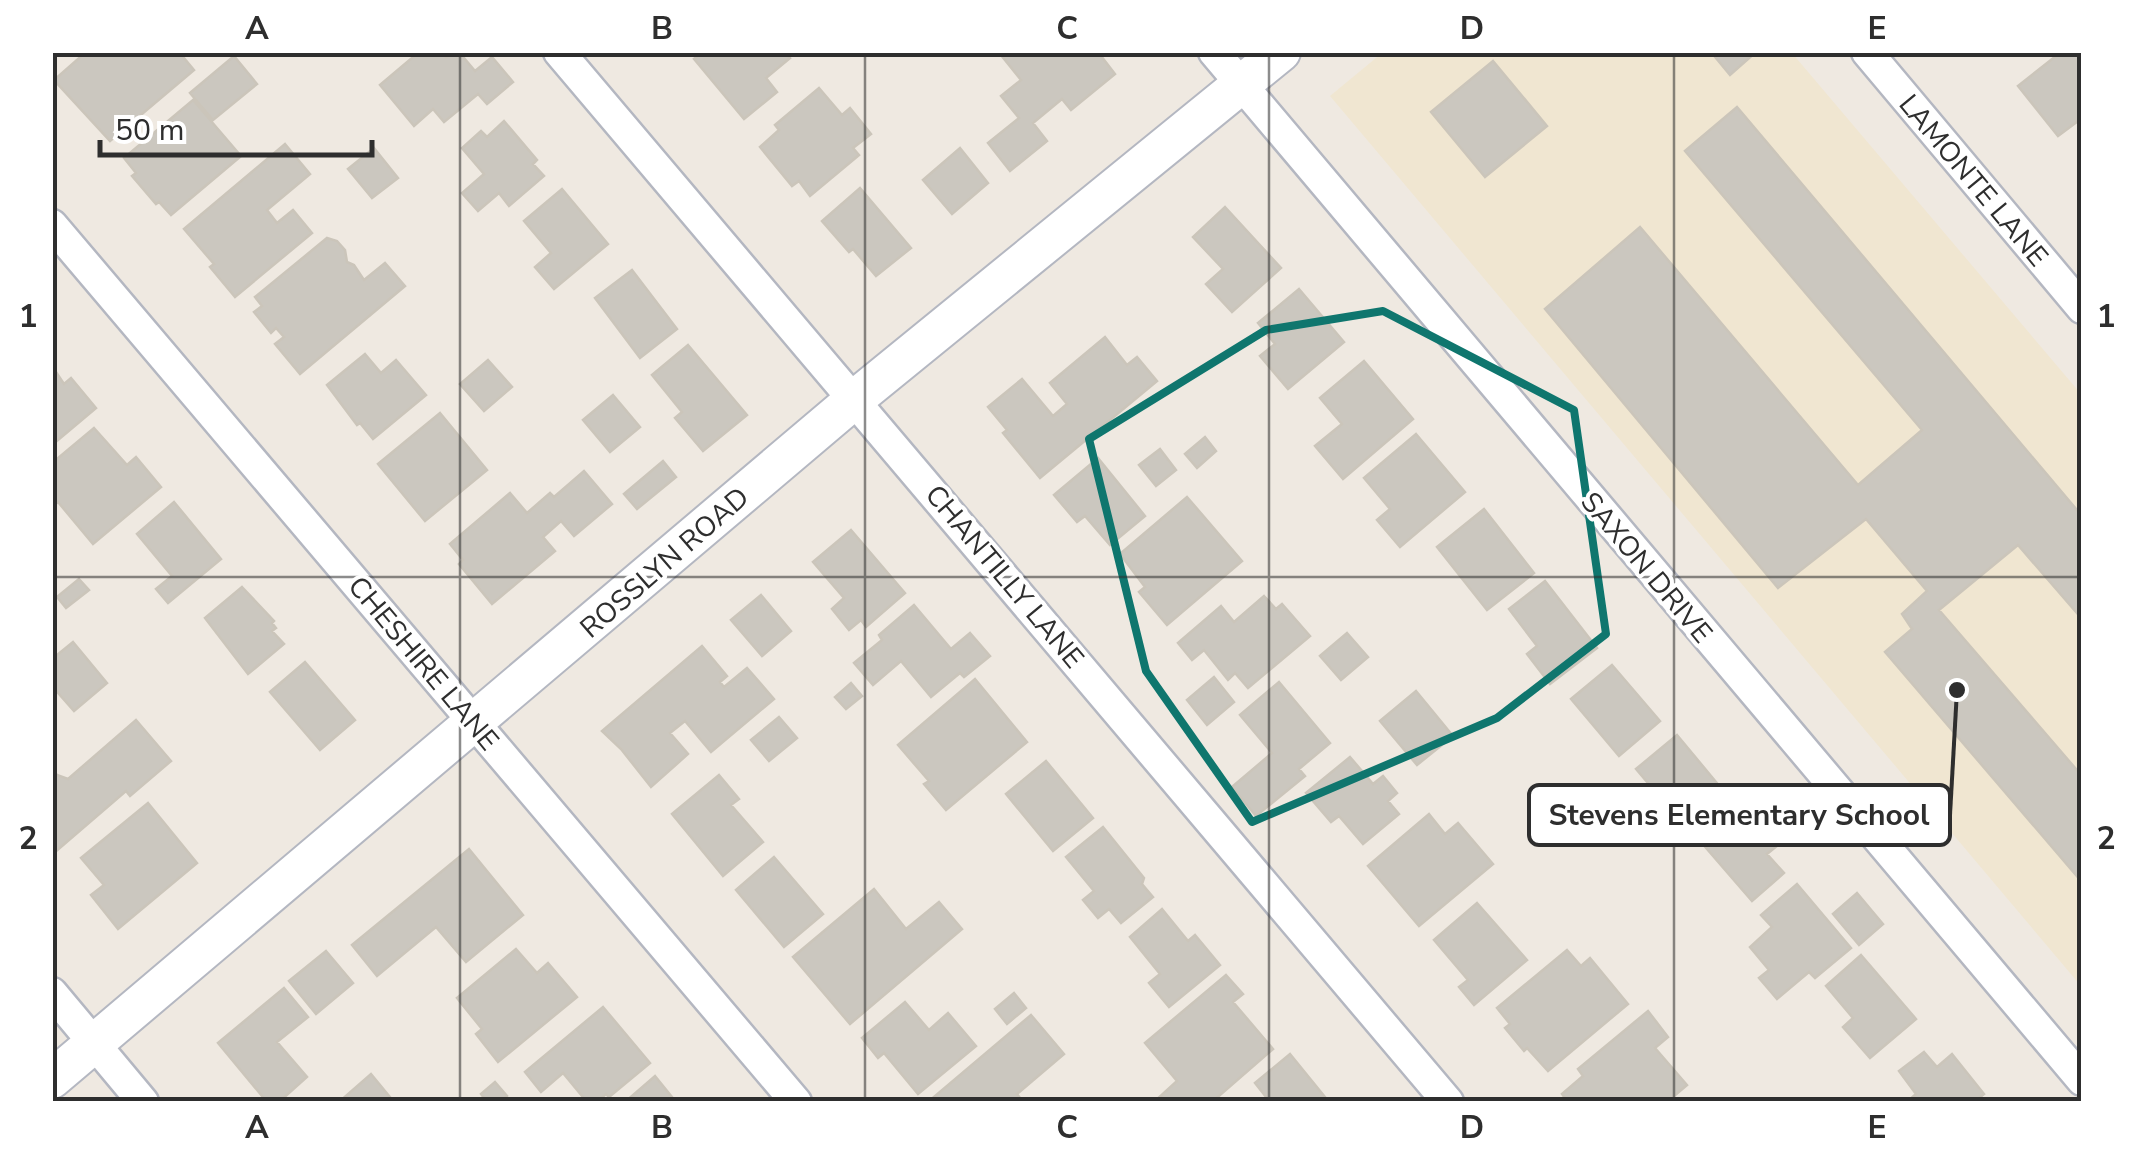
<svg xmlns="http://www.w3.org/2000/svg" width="2134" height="1154" font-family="'Nunito Sans',sans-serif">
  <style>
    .education { fill: #f0e6d1 }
    .building { fill: #cbc7bf; stroke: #cbc5ba; stroke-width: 2.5 }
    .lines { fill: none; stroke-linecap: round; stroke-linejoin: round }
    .minor-casing { stroke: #b4b7c1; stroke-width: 35 }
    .tertiary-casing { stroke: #b4b7c1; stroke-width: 42 }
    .minor { stroke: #fff; stroke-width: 30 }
    .tertiary { stroke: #fff; stroke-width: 38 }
    .marked { fill: none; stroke: #0f766e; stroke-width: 8; stroke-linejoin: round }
    .grid { fill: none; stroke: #2e2e2e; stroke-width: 2.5; stroke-opacity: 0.55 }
    .labels { text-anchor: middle; stroke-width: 8; stroke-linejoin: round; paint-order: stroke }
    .street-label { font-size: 28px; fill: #2e2e2e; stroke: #fff }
    .leader { fill: none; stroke: #2e2e2e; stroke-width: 4 }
    .callout-dot { fill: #2e2e2e; stroke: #fff; stroke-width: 4 }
    .callout { fill: #fff; stroke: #2e2e2e; stroke-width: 4 }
    .callout-label { font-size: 30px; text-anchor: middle; font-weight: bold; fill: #2e2e2e }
    .neatline { fill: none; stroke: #2e2e2e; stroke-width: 4 }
    .grid-label { font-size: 32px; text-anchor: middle; font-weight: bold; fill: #2e2e2e }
  </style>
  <rect width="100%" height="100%" fill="#efe9e1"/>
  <path class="education" d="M1382,53H1792L2081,394V986L1330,96Z"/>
  <path class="building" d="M86,52H179L194,70L110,141L54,80Z
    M419,52H442L446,57L459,52L475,71L492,57L513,82L487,104L478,94L444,122L433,109L414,126L380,85Z
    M702,52H785L790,58L766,78L777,92L744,119L694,59Z
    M1004,52H1098L1115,74L1071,110L1062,99L1033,123L1047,141L1010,171L988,143L1019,118L1001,96L1021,80L1001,55Z
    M1711,52H1756L1730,75Z
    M2061,52H2082V118L2058,136L2018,86Z
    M234,56L257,84L213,120L190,93Z
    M1493,61L1547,126L1485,177L1431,112Z
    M819,88L842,115L850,108L871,134L853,148L859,155L810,196L799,181L792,186L760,147L779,130L775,125Z
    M193,100L241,156L171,215L159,202L156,204L132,176L136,173L124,158Z
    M1737,107L2082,516V619L2018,545L1939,610L2082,776V882L1885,652L1912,629L1902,614L1927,591L1866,519L1778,588L1545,309L1640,227L1858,485L1922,430L1685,151Z
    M504,121L537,160L533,164L544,176L509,206L499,193L478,211L462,193L484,174L462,148L481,131L487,137Z
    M285,144L310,174L267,210L277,223L293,210L312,233L235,297L210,267L214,264L184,229Z
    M374,148L398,178L372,198L348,169Z
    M960,148L988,183L952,214L923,180Z
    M860,188L911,248L876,276L853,249L849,252L822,221Z
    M562,189L608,244L554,289L535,267L551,253L524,221Z
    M1225,207L1281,268L1232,312L1206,284L1223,269L1193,237Z
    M327,238L337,241L345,250L347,262L354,265L364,280L385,263L405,286L300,374L275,344L284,337L276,328L271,333L254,312L262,306L255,297Z
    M632,270L677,329L640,358L595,298Z
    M1299,289L1344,342L1288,389L1260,356L1275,344L1258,323Z
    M1105,337L1127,365L1137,357L1157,381L1040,478L1003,433L1007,430L988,407L1022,379L1053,416L1067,404L1050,383Z
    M688,345L747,415L703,451L675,418L682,412L652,375Z
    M365,354L381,373L396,360L426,395L373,439L360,423L357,425L327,385Z
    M488,360L512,387L484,411L460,384Z
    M1364,361L1413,419L1343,479L1315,446L1342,424L1320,398Z
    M52,366L64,384L71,378L96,408L52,445Z
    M613,395L640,427L610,452L583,420Z
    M440,413L487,470L425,521L378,464Z
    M94,428L127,465L136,457L161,487L93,544L58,502L52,507V463Z
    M1416,434L1465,492L1400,547L1377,520L1390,509L1364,478Z
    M1205,437L1216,451L1197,468L1185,454Z
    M1160,449L1176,470L1156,486L1139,465Z
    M1098,458L1145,516L1110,545L1085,516L1077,522L1054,495Z
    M663,461L676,477L637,509L624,494Z
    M584,471L612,504L574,536L561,521L543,537L555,551L492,604L459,564L463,560L450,544L510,493L527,513L550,493L554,497Z
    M1187,497L1242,561L1167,625L1139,592L1145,587L1120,554Z
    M174,502L221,559L168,603L156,589L172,576L137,534Z
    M1484,509L1534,573L1487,610L1437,547Z
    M851,530L905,593L866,627L861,620L849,630L832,609L844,598L813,562Z
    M79,579L89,590L66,608L57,597Z
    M1545,581L1597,648L1550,684L1527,654L1537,646L1509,609Z
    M242,587L274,621L272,623L276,628L272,631L284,644L248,674L205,618Z
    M761,595L791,631L762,656L731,620Z
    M1264,596L1276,609L1282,604L1310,636L1248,688L1235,673L1228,680L1204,650L1192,660L1178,643L1221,606L1234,622Z
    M914,605L951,649L970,633L990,656L964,677L960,673L931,697L901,661L873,685L854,663L882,640L879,635Z
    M1347,633L1368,657L1341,680L1320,656Z
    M73,642L107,683L74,711L52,686V659Z
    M702,646L727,676L720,682L724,687L747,668L774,699L711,752L685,721L670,733L688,754L651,787L621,749L602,731Z
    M305,662L355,720L320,750L270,692Z
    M1612,665L1660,721L1619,756L1571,699Z
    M1214,677L1234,702L1207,725L1187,700Z
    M975,679L1027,742L946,810L924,784L929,781L898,745Z
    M1279,682L1330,743L1299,769L1305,776L1256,816L1232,787L1272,753L1240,715Z
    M851,683L862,696L846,709L835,697Z
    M1416,691L1453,736L1417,765L1380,721Z
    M779,717L797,738L769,761L751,740Z
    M136,720L171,761L130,796L126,791L55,852L52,770L57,775L68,779Z
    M1677,735L1726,794L1686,828L1636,769Z
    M1350,757L1373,784L1383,776L1397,793L1388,801L1399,814L1363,844L1339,816L1331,822L1306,793Z
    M1046,761L1093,818L1053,851L1006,794Z
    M719,775L739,799L731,805L763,842L723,876L672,814Z
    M148,803L197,863L118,929L91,895L104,885L81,858Z
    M1743,804L1778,845L1767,854L1784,873L1752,901L1700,841Z
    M1429,814L1445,834L1458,823L1493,864L1419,926L1368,866Z
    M1103,827L1144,878L1142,884L1153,897L1121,923L1109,909L1098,918L1083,900L1094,891L1066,857Z
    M469,849L523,915L466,962L436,927L377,976L352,945Z
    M774,857L823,914L784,947L736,890Z
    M1797,884L1851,948L1815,978L1809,972L1777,999L1759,978L1769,970L1750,947L1772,927L1761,915Z
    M874,889L906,929L939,902L962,929L850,1024L793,957Z
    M1857,893L1883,924L1859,945L1833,914Z
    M1477,903L1527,960L1474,1005L1459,987L1468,980L1434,940Z
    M1162,909L1188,941L1195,935L1220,965L1169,1007L1149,983L1160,974L1130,937Z
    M516,949L537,973L548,963L577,997L498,1062L476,1034L482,1029L457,998Z
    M1567,950L1581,966L1590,958L1628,1004L1548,1071L1527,1048L1524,1051L1505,1028L1510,1024L1497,1008Z
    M326,951L353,983L316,1014L289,981Z
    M1861,955L1916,1019L1870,1058L1843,1027L1853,1018L1826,986Z
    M1226,975L1243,994L1233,1002L1273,1049L1212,1102H1154L1177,1081L1145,1043Z
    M284,988L308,1017L277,1042L307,1077L279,1102H267L218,1043Z
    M1014,993L1026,1008L1007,1024L995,1009Z
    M905,1002L929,1030L948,1013L976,1046L918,1094L884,1053L878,1058L862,1038Z
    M603,1007L650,1063L609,1097L606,1094L597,1102H587L563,1073L541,1092L525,1072Z
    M1648,1011L1668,1037L1655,1048L1687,1085L1667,1102H1568L1562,1094L1583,1076L1578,1069Z
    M1031,1015L1064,1054L1017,1094L1023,1102H928Z
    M1924,1052L1937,1067L1952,1054L1984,1094L1974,1102H1907L1916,1094L1899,1071Z
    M1290,1054L1329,1102H1270L1255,1083Z
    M371,1074L394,1102H339Z
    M655,1076L676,1102H625Z
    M495,1082L507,1096L501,1102H487L481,1094Z"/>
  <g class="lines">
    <defs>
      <path id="minor" d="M559,52L1448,1102
        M1214,52L2082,1080
        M1867,52L2082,308
        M52,225L796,1102
        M52,993L143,1102"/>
      <path id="tertiary" d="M52,1079L855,399L1281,52"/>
    </defs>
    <use href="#minor" class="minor-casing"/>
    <use href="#tertiary" class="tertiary-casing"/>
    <use href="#minor" class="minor"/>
    <use href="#tertiary" class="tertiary"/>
  </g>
  <path class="marked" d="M1383,311L1574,410L1606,634L1497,718L1252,822L1146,671L1089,439L1266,330Z"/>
  <path class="grid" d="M460,52V1102M865,52V1102M1269,52V1102M1674,52V1102M52,577H2082"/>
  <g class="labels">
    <g class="street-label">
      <text transform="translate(1974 180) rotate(50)" y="10">LAMONTE LANE</text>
      <text transform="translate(664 562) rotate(-41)" y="10">ROSSLYN ROAD</text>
      <text transform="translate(1647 567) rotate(50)" y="10">SAXON DRIVE</text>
      <text transform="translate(1005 576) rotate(50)" y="10">CHANTILLY LANE</text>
      <text transform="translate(424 663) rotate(50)" y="10">CHESHIRE LANE</text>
    </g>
  </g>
  <path class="leader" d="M1957 690L1950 815"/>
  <circle class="callout-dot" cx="1957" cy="690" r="10"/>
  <rect class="callout" x="1529" y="785" width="421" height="60" rx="10"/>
  <g class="callout-label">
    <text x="1739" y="825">Stevens Elementary School</text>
  </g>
  <rect width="2134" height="1154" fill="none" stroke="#ffffff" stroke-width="110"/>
  <path d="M100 140v15h272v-15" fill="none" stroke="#2e2e2e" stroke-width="5"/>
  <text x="115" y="140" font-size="30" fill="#2e2e2e" stroke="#ffffff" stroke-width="8" paint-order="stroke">50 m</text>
  <rect x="55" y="55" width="2024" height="1044" class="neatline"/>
  <g class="grid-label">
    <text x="257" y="39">A</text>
    <text x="662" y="39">B</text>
    <text x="1067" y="39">C</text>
    <text x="1472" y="39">D</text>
    <text x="1877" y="39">E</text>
    <text x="28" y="327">1</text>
    <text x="2106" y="327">1</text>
    <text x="28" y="849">2</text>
    <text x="2106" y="849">2</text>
    <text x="257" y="1138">A</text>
    <text x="662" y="1138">B</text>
    <text x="1067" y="1138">C</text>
    <text x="1472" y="1138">D</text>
    <text x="1877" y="1138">E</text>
  </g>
</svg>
